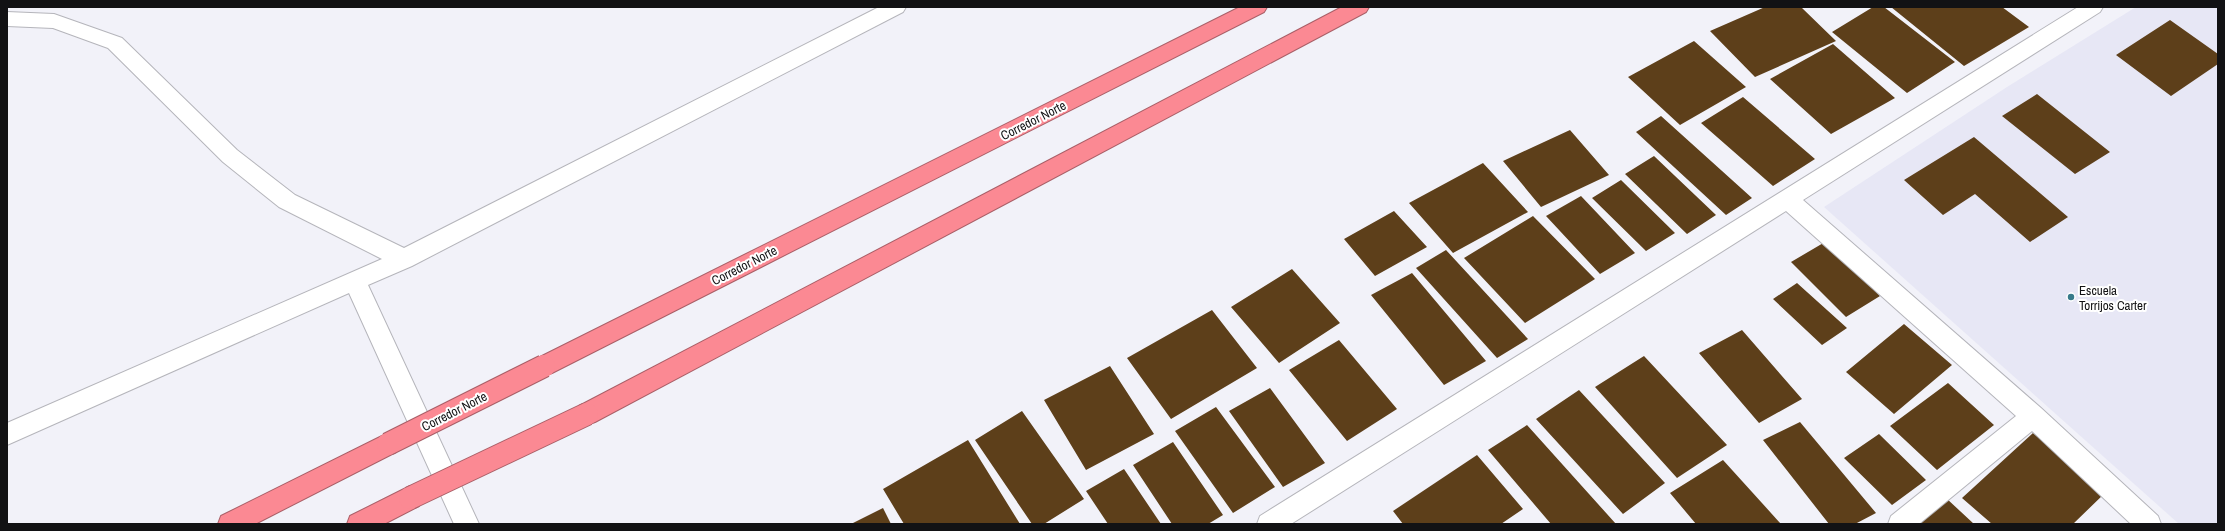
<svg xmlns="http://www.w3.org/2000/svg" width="2225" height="531" font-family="'Archivo Narrow',sans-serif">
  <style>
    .built { fill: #e7e7f5 }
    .building { fill: #5d3f1a }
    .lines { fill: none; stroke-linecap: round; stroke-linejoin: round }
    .street-casing { stroke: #b5b5bb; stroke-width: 2 }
    .highway-casing { stroke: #a95f67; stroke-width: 2 }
    .street { fill: #fff; fill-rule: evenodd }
    .highway { fill: #fb8993; fill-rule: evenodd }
    .highway-bridge-casing { stroke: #a95f67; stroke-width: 24; stroke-linecap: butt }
    .highway-bridge { stroke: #fb8993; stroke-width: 22 }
    .poi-dot { fill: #377a8a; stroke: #fff; stroke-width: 1.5 }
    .labels { text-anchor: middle; stroke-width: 4; stroke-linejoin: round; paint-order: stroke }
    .street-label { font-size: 13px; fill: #121214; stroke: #fff }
    .poi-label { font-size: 13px; fill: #121214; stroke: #fff; text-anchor: start }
  </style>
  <rect width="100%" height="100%" fill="#f2f2f9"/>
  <path class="built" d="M2136,7H2218V524H2179L1824,207L2007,87Z"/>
  <path class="building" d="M1765,7H1801L1836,41L1755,77L1710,31Z
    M1873,7H1884L1955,62L1907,93L1832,32Z
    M1891,7H2002L2029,27L1964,66Z
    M2170,20L2218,54V64L2171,96L2116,55Z
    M1694,41L1746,87L1680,125L1628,77Z
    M1833,44L1895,98L1831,134L1770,79Z
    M2037,94L2110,152L2075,174L2002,116Z
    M1743,97L1815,159L1773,186L1701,123Z
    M1661,116L1752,198L1726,215L1636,132Z
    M1570,130L1609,175L1541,207L1503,161Z
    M1974,137L2068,217L2030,242L1975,194L1943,215L1904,180Z
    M1654,156L1716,215L1687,234L1625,174Z
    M1483,163L1528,212L1453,253L1409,203Z
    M1621,180L1675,233L1646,251L1592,198Z
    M1581,196L1635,253L1600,274L1546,216Z
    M1394,211L1427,247L1375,276L1344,239Z
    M1533,216L1595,279L1525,323L1464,258Z
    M1825,242L1880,296L1846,317L1791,262Z
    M1446,250L1528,339L1497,358L1416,268Z
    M1292,269L1340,323L1279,363L1231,307Z
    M1412,273L1486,361L1444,385L1371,295Z
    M1797,283L1847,328L1822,345L1773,299Z
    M1212,310L1257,368L1171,419L1127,358Z
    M1904,324L1952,365L1894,414L1846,372Z
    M1742,330L1802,399L1759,423L1699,353Z
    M1339,340L1397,409L1347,441L1289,370Z
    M1644,356L1727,445L1677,478L1595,387Z
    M1110,366L1154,434L1086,470L1044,400Z
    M1948,383L1994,425L1937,470L1890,426Z
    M1270,388L1325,463L1283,487L1229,411Z
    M1579,390L1665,483L1623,514L1536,419Z
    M1216,407L1275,487L1233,513L1175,431Z
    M1022,411L1084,499L1044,524H1032L975,440Z
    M1800,422L1876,513L1855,524H1829L1763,440Z
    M1527,425L1616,524H1551L1488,450Z
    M2033,433L2105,493L2073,524H1992L1962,498Z
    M1879,434L1926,480L1892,505L1844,458Z
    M968,440L1020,524H904L883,489Z
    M1173,442L1223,515L1208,524H1172L1133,465Z
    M1477,455L1523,509L1501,524H1403L1393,511Z
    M1723,460L1781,524H1696L1670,493Z
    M1124,469L1161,524H1108L1086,491Z
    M1946,498L1974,524H1914Z
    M883,508L891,524H851Z"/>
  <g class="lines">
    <defs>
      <path id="street" d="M879,7H906L903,12L412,266L368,285L479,524H454L349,293L7,445V423L382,259L279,207L223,162L108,48L53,28L7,26V12L54,14L122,38L237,150L295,195L404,248Z
        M2078,7H2103L2100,12L1803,200L2041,408L2158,516L2161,524H2131L2032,431L1919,524H1888L1891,516L2016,416L1786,211L1291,524H1257L1260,516Z"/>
      <path id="highway" d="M1240,7H1267L1264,12L552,373L544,376L536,373L532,366L536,359Z
        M1342,7H1369L1366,12L595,422L587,425L579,422L575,414L579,406Z
        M388,433L396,436L400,444L396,452L255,524H218L221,516Z
        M410,486L419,490L422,498L419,506L384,524H347L350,516Z"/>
    </defs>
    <use href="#street" class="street-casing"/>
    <use href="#highway" class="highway-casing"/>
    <use href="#street" class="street"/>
    <use href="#highway" class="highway"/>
    <defs>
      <path id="highway-bridge" d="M388,444L544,366
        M410,498L587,414"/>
    </defs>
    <use href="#highway-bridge" class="highway-bridge-casing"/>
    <use href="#highway-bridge" class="highway-bridge"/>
  </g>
  <circle class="poi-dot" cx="2071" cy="297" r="4"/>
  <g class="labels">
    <g class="street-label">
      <text transform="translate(1033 120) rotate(-27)" y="5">Corredor Norte</text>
      <text transform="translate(744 265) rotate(-27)" y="5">Corredor Norte</text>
      <text transform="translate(454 411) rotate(-27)" y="5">Corredor Norte</text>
    </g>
    <g class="poi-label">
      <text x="2079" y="295">Escuela<tspan x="2079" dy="15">Torrijos Carter</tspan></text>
    </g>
  </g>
  <rect width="2225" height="531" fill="none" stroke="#121214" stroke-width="16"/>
</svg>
